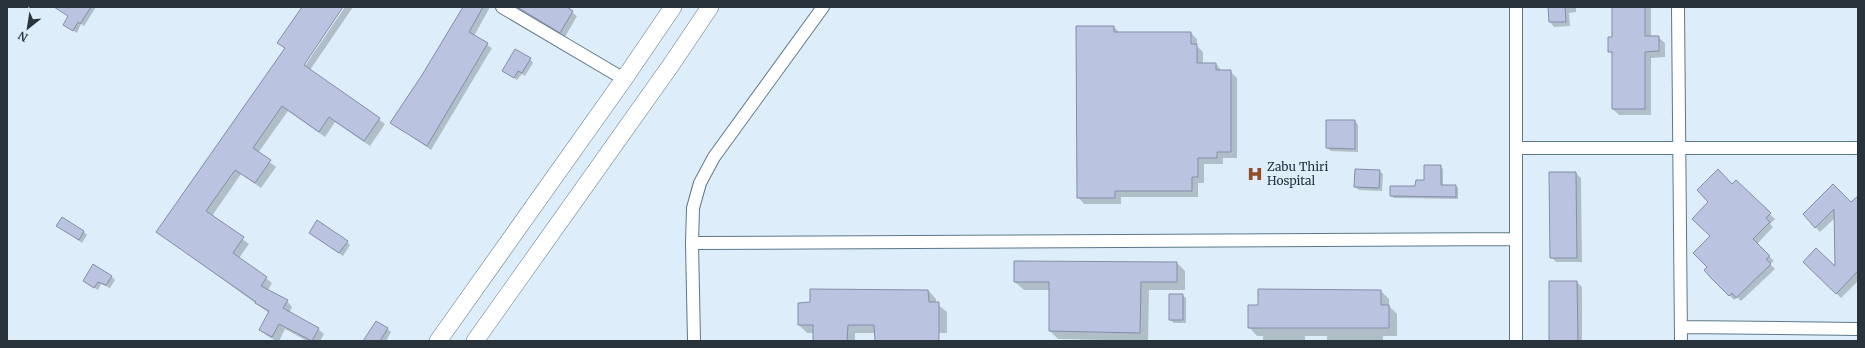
<svg xmlns="http://www.w3.org/2000/svg" width="1865" height="348" font-family="Merriweather,serif">
  <style>
    .shadow { fill: #0003 }
    .building { fill: #bac3df; stroke: #858da8 }
    .lines { fill: none; stroke-linecap: round; stroke-linejoin: round }
    .minor-casing { stroke: #5d7789; stroke-width: 14 }
    .secondary-casing { stroke: #5d7789; stroke-width: 18 }
    .minor { stroke: #fff; stroke-width: 12 }
    .secondary { stroke: #fff; stroke-width: 17 }
    .labels { text-anchor: middle; stroke-width: 3.5; stroke-linejoin: round; paint-order: stroke }
    .poi-label { font-size: 12px; fill: #28333b; stroke: #ddeefa; text-anchor: start }
  </style>
  <rect width="100%" height="100%" fill="#ddeefa"/>
  <path class="shadow" d="M60,7H96L84,26L81,24L77,33L64,25L68,16L59,9Z
    M304,7H343L301,69L302,70L345,7H353L310,70L385,124L370,146L335,122L325,137L288,111L258,153L276,167L261,188L241,174L212,216L249,244L239,258L272,283L268,290L287,301L292,307L289,313L318,329L324,334L320,341H307L285,329L279,341H276L266,335L260,329L269,313L157,232L285,49L279,43Z
    M464,7H490L474,36L492,48L431,150L391,122L439,50Z
    M513,7H565L577,16L565,37Z
    M1549,7H1576V12L1569,13L1570,26L1554,27L1550,22Z
    M1613,7H1651V37H1658L1665,43V57L1651,58V115H1619L1613,109V55L1609,51L1613,38Z
    M1077,27H1114L1120,33H1191L1197,39V46L1203,52V64H1216L1222,71H1230L1237,78V158H1223V164H1204V183H1198V197H1121V204H1084L1078,197Z
    M530,59L533,63L525,76L522,74L517,80L503,71Z
    M1327,121H1355L1358,125V152L1331,151L1327,148Z
    M1440,166L1443,169V186H1456L1458,188V199L1394,198L1391,196L1416,187Z
    M1379,171L1383,174L1382,191L1359,190L1355,187Z
    M1576,173L1581,178L1582,262H1556L1551,257Z
    M1736,182L1775,219L1770,224L1773,227L1757,244L1774,261L1770,264L1775,269L1741,301L1737,297L1734,300L1705,270L1708,267L1711,236L1732,186Z
    M1851,204L1858,206V281L1841,298L1804,262L1836,268L1835,218L1820,232L1804,214Z
    M58,226L84,232L87,235L82,243Z
    M310,233L347,242L350,245L343,256Z
    M1177,263L1185,271V290H1149L1148,341L1058,339L1050,331V290H1024L1015,282Z
    M111,276L115,280L110,288L101,284L98,290L84,281Z
    M1577,282L1582,287V341H1550Z
    M928,290L936,299V303L947,312V333H932V341H876V333H855V341H814V333H807L799,325Z
    M1381,291L1389,299V306L1397,314V336H1383V341H1327V336H1305V341H1263V336H1257L1249,327Z
    M1182,295L1186,298V323H1174L1170,320Z
    M387,329L391,332L386,341H365Z"/>
  <path class="building" d="M54,7H91L80,24L78,22L73,31L63,25L68,16Z
    M302,7H343L304,65L380,118L364,141L329,117L319,132L282,106L253,148L271,160L255,183L235,170L206,211L244,237L233,253L267,277L261,286L288,300L283,308L319,328L312,341L279,324L272,337L259,330L269,311L255,303L256,302L156,232L285,48L277,43Z
    M463,7H483L469,32L488,43L427,146L390,123L422,75Z
    M517,7H567L573,11L560,33Z
    M1548,7H1565L1566,22H1549Z
    M1612,7H1645V36H1659V51L1645,52V109H1612V52H1608V37H1612Z
    M1076,26H1114V32H1191V44H1197V63H1216V70H1231V152H1217V158H1198V177H1192V191H1115V198H1077Z
    M515,49L531,58L522,73L518,71L514,78L502,71Z
    M1326,120H1355V149L1326,148Z
    M1424,165H1441V185H1456V197L1390,196V186H1415L1416,180H1424Z
    M1355,169L1380,170L1379,188L1354,187Z
    M1718,169L1732,184L1736,180L1771,213L1766,218L1770,222L1753,239L1770,256L1766,259L1771,264L1736,298L1732,293L1729,296L1711,278L1704,270L1707,267L1693,253L1710,236L1692,219L1708,202L1697,190Z
    M1549,172H1576L1577,258H1550Z
    M1833,184L1851,202L1858,196V271L1836,294L1803,262L1816,248L1835,266L1834,209L1815,228L1803,214Z
    M62,217L84,231L79,240L56,226Z
    M317,220L348,241L339,253L309,233Z
    M1014,261L1177,262V282H1141L1140,333L1049,331V282H1014Z
    M93,264L112,276L106,285L98,282L94,288L83,281Z
    M1549,281H1577L1578,341H1549Z
    M810,289L928,290L929,302H939V341H875L874,325H848L847,341H813V325H798V303L810,302Z
    M1258,289L1381,290V305H1389V328H1248V305H1258Z
    M1169,294H1183V320H1169Z
    M376,321L388,328L380,341H363Z"/>
  <g class="lines">
    <defs>
      <path id="minor" d="M502,7L624,79
        M1516,7V341
        M1678,7L1681,341
        M1517,148H1858
        M692,243L1516,239
        M1681,327L1858,329
        M694,341L692,243L693,208L700,183L714,157L823,7"/>
      <path id="secondary" d="M438,341L624,79L673,7
        M475,341L671,65L710,7"/>
    </defs>
    <use href="#minor" class="minor-casing"/>
    <use href="#secondary" class="secondary-casing"/>
    <use href="#minor" class="minor"/>
    <use href="#secondary" class="secondary"/>
  </g>
  <defs>
    <symbol id="hospital-bare" viewBox="-9 -9 18 18"><path d="M-5-5h3v3.5h4V-5h3V5h-3V1.5h-4V5h-3Z" fill="#934c27" stroke="#ddeefa" stroke-width="2.5" paint-order="stroke"/></symbol>
  </defs>
  <g fill-rule="evenodd">
    <use href="#hospital-bare" x="1244" y="163" width="22" height="22"/>
  </g>
  <g class="labels">
    <g class="poi-label">
      <text x="1267" y="171">Zabu Thiri<tspan x="1267" dy="14">Hospital</tspan></text>
    </g>
  </g>
  <rect width="1865" height="348" fill="none" stroke="#28333b" stroke-width="16"/>
  <g transform="translate(28 28) rotate(210)" stroke="#ddeefa" stroke-width="3" paint-order="stroke">
  <path d="M0-3L7 15L0 10L-7 15Z" fill="#28333b"/>
  <text y="-6" font-size="11" font-weight="bold" text-anchor="middle" fill="#28333b">N</text>
  </g>
</svg>
